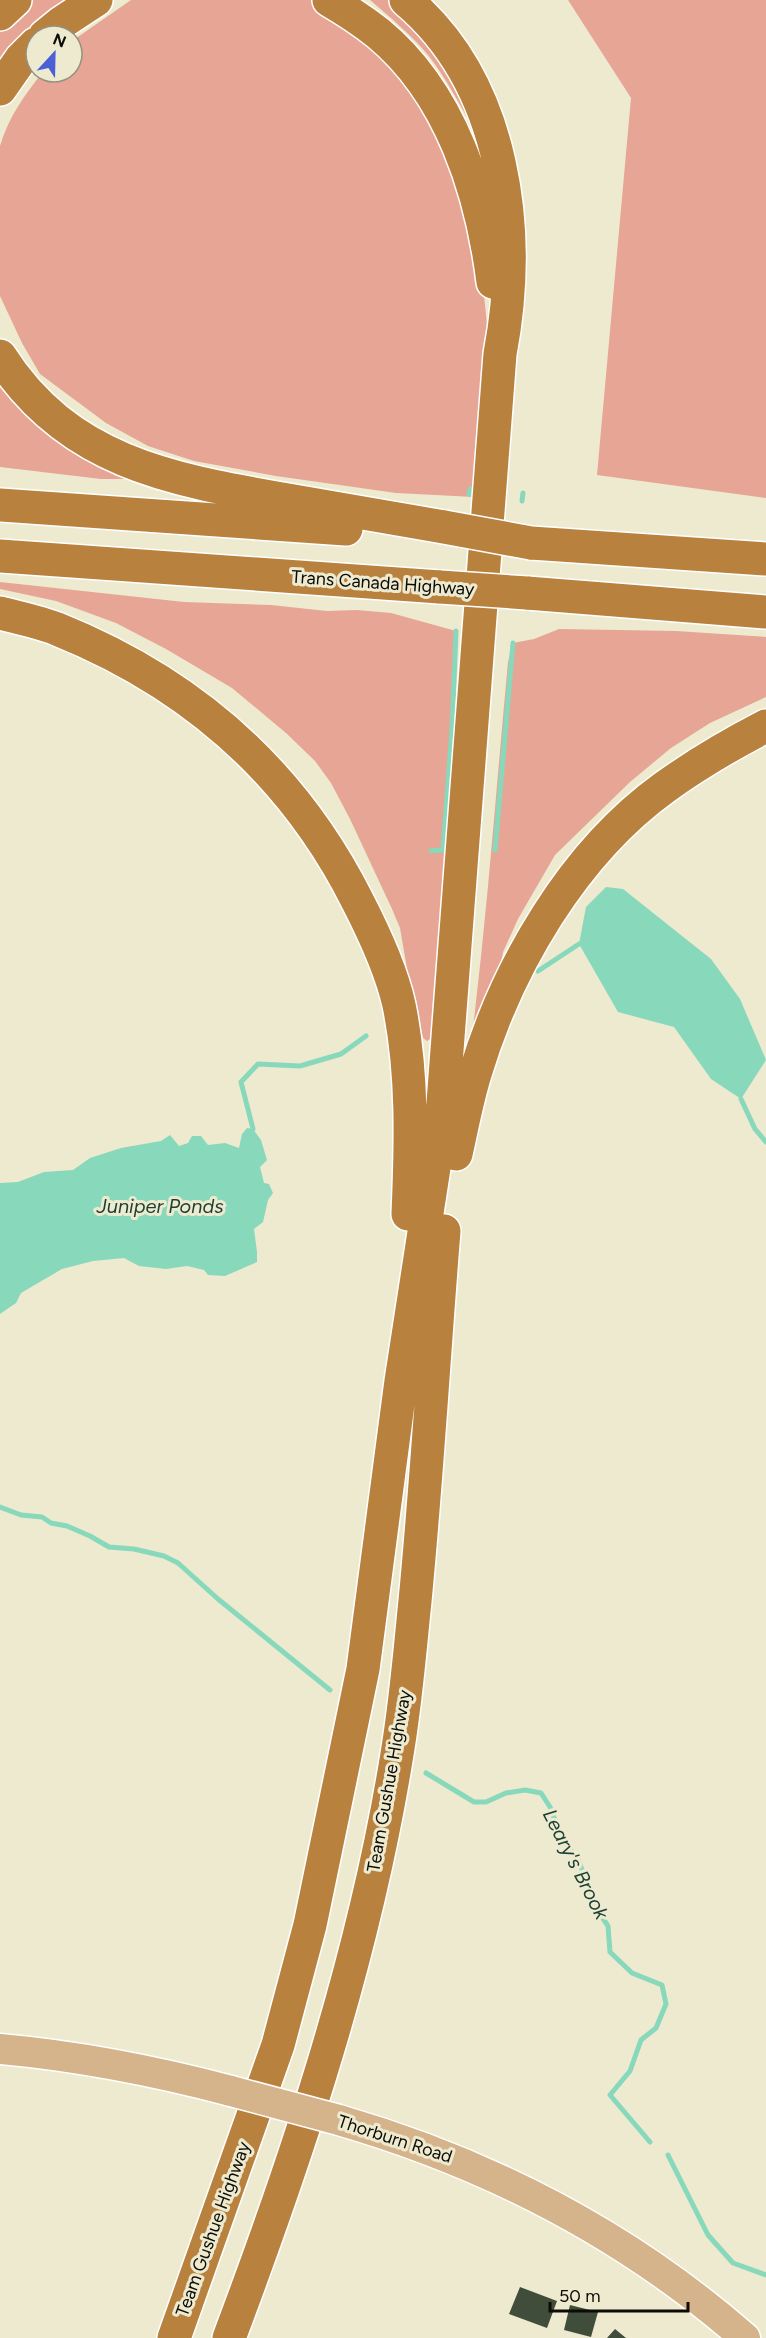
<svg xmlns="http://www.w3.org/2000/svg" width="766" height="2338" font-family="Figtree,sans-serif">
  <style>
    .green { fill: #e7a595 }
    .water { fill: #88d8bc }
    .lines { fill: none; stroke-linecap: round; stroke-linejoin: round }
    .stream { stroke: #88d8bc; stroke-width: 5 }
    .building { fill: #404d3a }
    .major-casing { stroke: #fff; stroke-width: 33 }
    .highway-casing { stroke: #fff; stroke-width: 36 }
    .major { stroke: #d5b38b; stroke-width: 30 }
    .highway { stroke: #b9813e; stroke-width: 33 }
    .major-bridge-casing { stroke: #fff; stroke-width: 33; stroke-linecap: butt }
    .highway-bridge-casing { stroke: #fff; stroke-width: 36; stroke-linecap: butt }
    .major-bridge { stroke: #d5b38b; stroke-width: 30 }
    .highway-bridge { stroke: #b9813e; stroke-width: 33 }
    .labels { text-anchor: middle; stroke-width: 6; stroke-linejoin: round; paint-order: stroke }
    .street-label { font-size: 18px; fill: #0d0c04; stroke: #edead0 }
    .water-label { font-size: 20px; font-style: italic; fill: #1a3f33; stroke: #edead0 }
  </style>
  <rect width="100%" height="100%" fill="#edead0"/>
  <path class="green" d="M29,0H68L0,66V27Z
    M131,0H311L339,13L434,101L480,255L489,345L474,497L396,493L276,476L194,461L148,446L106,423L40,374L22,343L0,296V146C8,118 25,94 43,72H72V41Z
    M370,0H410L417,6L475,131C460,105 446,78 428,55C411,35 390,17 370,0Z
    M568,0H766V498L597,475L631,98Z
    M0,375L137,479H101L0,467Z
    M0,582L184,602L271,605L327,611L357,610L391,613L456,631L447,799L451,804L432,1038L427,1041L423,1038L410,986L400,928L392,909L350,819L331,783L315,761L286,733L232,688L166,649L116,623L56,601L0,589Z
    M559,629L676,631L766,637V697L710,723L671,748L630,782L555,855L518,919L503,952L500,968L471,1044C487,917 496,790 508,662L513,643L534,639Z"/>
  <path class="water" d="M606,887L623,889L711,959L740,999L766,1060L741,1099L711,1079L674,1027L618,1012L579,944L586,907Z
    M247,1128L253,1129L261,1140L267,1160L260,1167L264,1183L269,1184L273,1193L268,1200L263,1222L254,1229L257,1252V1262L225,1276L208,1275L204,1270L187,1266L166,1269L139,1266L124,1258L93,1261L62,1269L21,1293L16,1303L0,1314V1183L18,1182L44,1172L73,1170L90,1158L121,1148L161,1141L170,1135L179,1146L188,1143L192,1136H201L208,1145L225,1143L239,1148L242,1134Z"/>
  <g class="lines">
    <path class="stream" d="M469,494L470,489
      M522,501L523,493
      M495,850L513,643
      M431,851L443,850L452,730L456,631
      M538,971L579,944
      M741,1099L755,1129L766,1142
      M253,1129L241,1082L258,1064L300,1066L341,1054L366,1036
      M0,1507L21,1515L42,1517L51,1523L67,1526L90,1536L109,1547L134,1549L164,1556L178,1563L218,1599L330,1690
      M426,1773L474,1802H486L506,1793L525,1790L541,1793L550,1807L562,1839L578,1859L596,1908L608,1926L610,1952L632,1973L662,1985L666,2004L656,2028L641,2040L630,2071L610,2095L650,2142
      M668,2155L708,2235L733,2263L766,2275"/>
  </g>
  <path class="building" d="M520,2287L557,2301L547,2328L509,2314Z
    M570,2305L598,2312L591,2337L564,2330Z
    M615,2329L626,2338H607Z"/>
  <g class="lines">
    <defs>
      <path id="major" d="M0,2049C78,2056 155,2071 231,2091
        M339,2120C490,2164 626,2234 745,2338"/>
      <path id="highway" d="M329,0C346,10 363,21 378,33C451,93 482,193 493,282
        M0,14L15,0
        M45,36L61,23L96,0
        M0,89L21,59L36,44
        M0,356C67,461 169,479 282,499C336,508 390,518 444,527
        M0,505L346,529
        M531,543L766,559
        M0,556L440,587
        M527,593L766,612
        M0,613C19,618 39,622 57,629C191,683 292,771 357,900C372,929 392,973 399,1005C413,1073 411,1144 408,1214
        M456,1154C462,1127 467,1100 475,1074C507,967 573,853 665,787C697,764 731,744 766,726
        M174,2338L278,2045L310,1925L363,1669L401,1381L442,1116L500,354C523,232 506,84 406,0
        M229,2338C301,2147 366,1950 398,1748C406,1699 410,1650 415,1601C427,1478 434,1354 444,1231"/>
    </defs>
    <use href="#major" class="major-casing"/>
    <use href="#highway" class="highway-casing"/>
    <use href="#major" class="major"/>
    <use href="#highway" class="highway"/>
    <defs>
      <path id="major-bridge" d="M231,2091L339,2120"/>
      <path id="highway-bridge" d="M444,527L531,543
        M440,587L527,593"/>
    </defs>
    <use href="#major-bridge" class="major-bridge-casing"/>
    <use href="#highway-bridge" class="highway-bridge-casing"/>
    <use href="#major-bridge" class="major-bridge"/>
    <use href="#highway-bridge" class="highway-bridge"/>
  </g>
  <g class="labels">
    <g class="street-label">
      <text transform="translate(383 583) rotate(4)" y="6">Trans Canada Highway</text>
      <text transform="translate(389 1781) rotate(-80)" y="6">Team Gushue Highway</text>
      <text transform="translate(395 2139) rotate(18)" y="6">Thorburn Road</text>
      <text transform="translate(213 2229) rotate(-70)" y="6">Team Gushue Highway</text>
    </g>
    <g class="water-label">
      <text x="160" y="1213">Juniper Ponds</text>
      <text transform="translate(576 1864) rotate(63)" y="7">Leary's Brook</text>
    </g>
  </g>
  <g transform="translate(54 54) rotate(22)"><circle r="28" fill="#edead0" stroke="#93917e" stroke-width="1.5"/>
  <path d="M0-4.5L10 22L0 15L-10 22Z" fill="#4a61d6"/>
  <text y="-9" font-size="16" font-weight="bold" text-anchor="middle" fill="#0d0c04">N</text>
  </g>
  <path d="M550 2302v9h138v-9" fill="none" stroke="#0d0c04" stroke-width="3"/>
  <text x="559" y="2302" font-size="18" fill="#0d0c04" stroke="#edead0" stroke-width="4.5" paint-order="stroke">50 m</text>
</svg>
